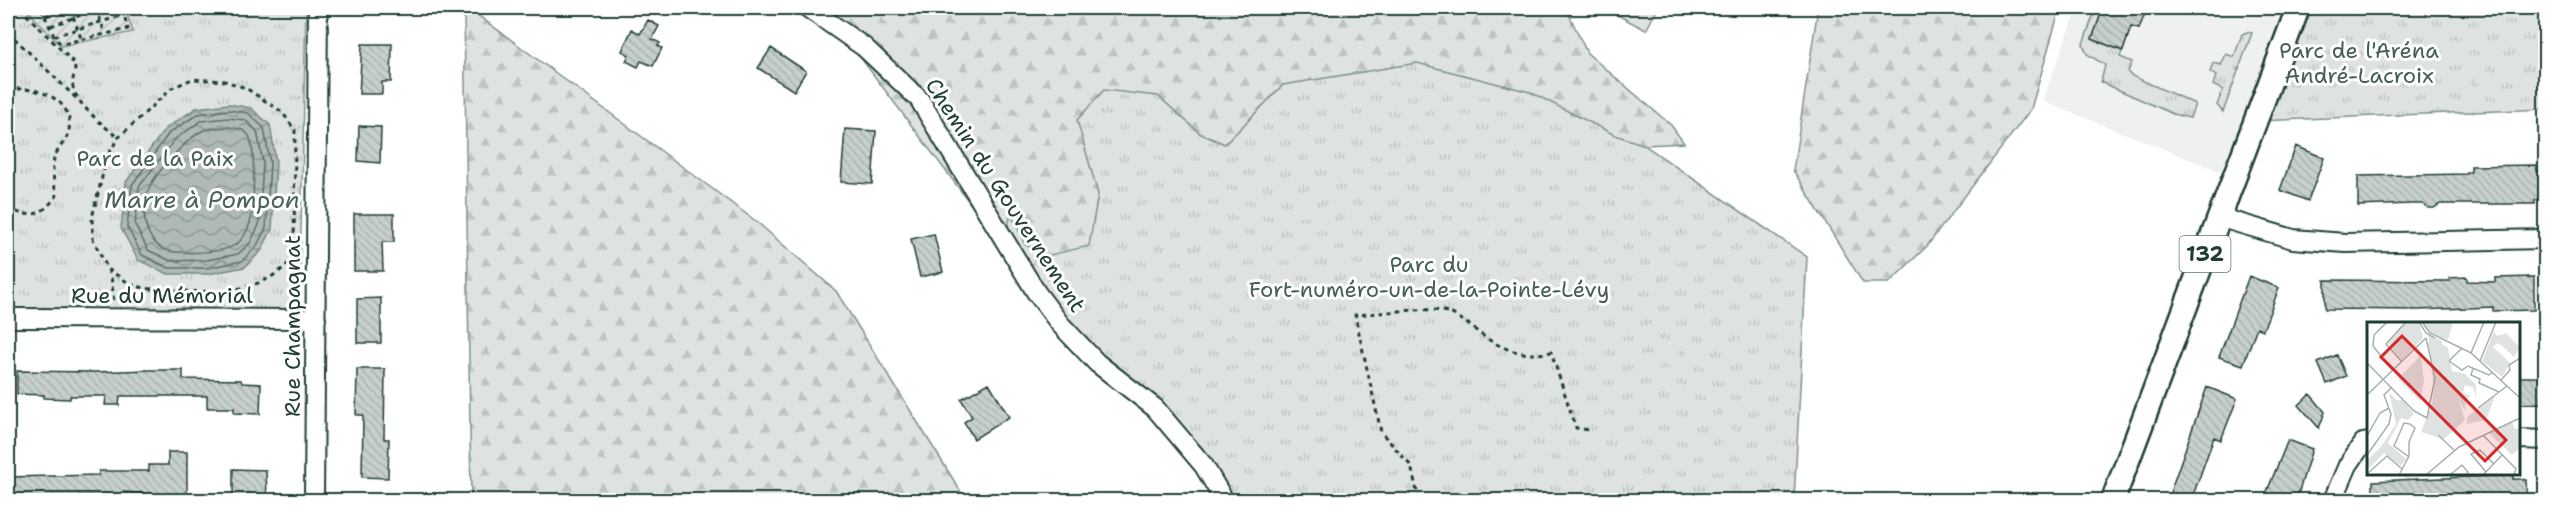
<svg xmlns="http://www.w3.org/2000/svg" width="2553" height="508" font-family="'Shantell Sans',sans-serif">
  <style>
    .built { fill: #eef1f0 }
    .grass { fill: url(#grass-tufts); stroke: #7e908b; stroke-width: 1.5 }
    .forest { fill: url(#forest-firs); stroke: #7e908b; stroke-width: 1.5 }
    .garden { fill: url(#garden-furrows); stroke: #7e908b; stroke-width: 1.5 }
    .pitch { fill: #dee3e2; stroke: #7e908b; stroke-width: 1.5 }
    .water { fill: url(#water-waves); stroke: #758883; stroke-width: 1.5 }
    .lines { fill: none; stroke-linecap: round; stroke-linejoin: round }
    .shore { stroke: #596f68; stroke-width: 1.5 }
    .building { fill: url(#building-back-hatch); stroke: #1f3d34; stroke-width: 1.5 }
    .minor-casing { stroke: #1f3d34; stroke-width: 22 }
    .major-casing { stroke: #1f3d34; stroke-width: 27 }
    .path { stroke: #1f3d34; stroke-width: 3; stroke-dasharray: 4.5 4.5; stroke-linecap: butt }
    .minor { stroke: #fff; stroke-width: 18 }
    .major { stroke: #fff; stroke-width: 22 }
    .labels { text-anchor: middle; stroke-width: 6; stroke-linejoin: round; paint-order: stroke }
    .shield { fill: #fff; stroke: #627771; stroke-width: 1.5 }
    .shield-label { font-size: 21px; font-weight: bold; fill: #1f3d34 }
    .park-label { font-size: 22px; fill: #455e57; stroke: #fff }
    .street-label { font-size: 22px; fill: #1f3d34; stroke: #fff }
    .water-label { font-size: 24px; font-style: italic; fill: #4a625b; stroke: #fff }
    .inset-road { fill: none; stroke: #a5b1ae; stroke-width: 1.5 }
    .view { fill: #d62828; fill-opacity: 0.15; stroke: #d62828; stroke-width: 3 }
    .inset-edge { fill: none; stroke: #1f3d34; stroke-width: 3 }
  </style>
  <defs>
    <pattern id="grass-tufts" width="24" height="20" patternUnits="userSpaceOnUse" patternTransform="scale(1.5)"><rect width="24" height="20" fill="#dee3e2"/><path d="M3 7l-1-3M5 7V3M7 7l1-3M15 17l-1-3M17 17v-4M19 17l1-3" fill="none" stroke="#bec4c2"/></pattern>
    <pattern id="forest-firs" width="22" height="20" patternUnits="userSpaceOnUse" patternTransform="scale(1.5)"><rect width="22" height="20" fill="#dee3e2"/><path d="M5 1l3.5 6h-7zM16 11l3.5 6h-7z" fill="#bec4c2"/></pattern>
    <pattern id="garden-furrows" width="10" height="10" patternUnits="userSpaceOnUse" patternTransform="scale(1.5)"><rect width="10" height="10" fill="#dee3e2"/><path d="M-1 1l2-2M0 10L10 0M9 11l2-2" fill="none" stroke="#bec4c2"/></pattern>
    <pattern id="water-waves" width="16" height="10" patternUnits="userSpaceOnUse" patternTransform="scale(1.5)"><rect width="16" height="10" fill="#afbab7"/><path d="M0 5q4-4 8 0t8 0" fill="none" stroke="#8e9896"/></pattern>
    <pattern id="building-back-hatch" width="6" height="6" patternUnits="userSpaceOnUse" patternTransform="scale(1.5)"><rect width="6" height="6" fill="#c7cfcc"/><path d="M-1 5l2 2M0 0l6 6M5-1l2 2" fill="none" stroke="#aab3b0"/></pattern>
  </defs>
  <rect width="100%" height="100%" fill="#fff"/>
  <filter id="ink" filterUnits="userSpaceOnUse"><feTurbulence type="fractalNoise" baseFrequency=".0167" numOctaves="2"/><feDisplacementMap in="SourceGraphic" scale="12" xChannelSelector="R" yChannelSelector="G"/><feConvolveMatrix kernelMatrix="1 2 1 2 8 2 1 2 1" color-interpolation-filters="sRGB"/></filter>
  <g filter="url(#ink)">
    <path class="built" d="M2078,8H2298L2235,177L2042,101Z"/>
    <path class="grass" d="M8,8H306L299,318L8,309Z
      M2096,8H2103L2092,39L2122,51L2120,57L2132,62L2128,72L2130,75L2195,104L2190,118L2173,114L2101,82L2105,65L2087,54L2083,44Z
      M2298,8H2545V109L2257,121Z
      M2247,32L2252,33L2223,112L2217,105L2223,90L2213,85L2216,76L2210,72L2213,63L2221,65L2226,54L2234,57L2242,34Z
      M1502,47L1807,257L1794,500H1224L1204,466L1060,324L919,99Z"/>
    <path class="forest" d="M464,8H468L757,222L836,291L966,500H471Z
      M800,8H1566L1587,53L1671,125L1684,143L1645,145L1615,135L1530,92L1417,63L1283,85L1225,144L1201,134L1158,96L1104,90L1077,120L1098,194L1089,246L1050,255L1025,245L1011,213L1003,247L845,37Z
      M1818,8H2060L2031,109L1927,246L1889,283H1863L1793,170Z"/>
    <path class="garden" d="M25,8H125L133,32L61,46Z"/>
    <path class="pitch" d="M1604,8H1658L1646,30Z"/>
    <path class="water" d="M229,104L251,108L270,125L276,162L272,229L261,251L245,267L208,274H168L138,260L121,228L126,182L165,129L196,108Z"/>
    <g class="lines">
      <path class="shore" d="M229,110L248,113L264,128L270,163L266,228L256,247L242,261L207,268H169L142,255L127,227L132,185L169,133L198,114Z
        M228,118L245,120L257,131L263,163L259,225L250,243L238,254L207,260L171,261L148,250L135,225L139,187L175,139L201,121Z
        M229,127C236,128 245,129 249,136C256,149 254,208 250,223C248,230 242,241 235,245C223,253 191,253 176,252C146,250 139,215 148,191C153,175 187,139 202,131C209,127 221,128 229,127Z"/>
    </g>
    <path class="building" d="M2103,8H2147L2139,29L2131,27L2123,51L2092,39Z
      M648,20L659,26L652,39L660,43L658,46L662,48L653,66L641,61L638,67L626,61L629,55L622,51L632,29L640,34Z
      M362,44H392L391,82H382V94H359Z
      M771,48L806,71L794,91L758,68Z
      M359,126L381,127L380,163L358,161Z
      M845,129L876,131L872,184L841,182Z
      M2296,146L2324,158L2308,201L2280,190Z
      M2537,165V171H2546V200H2535V204H2440L2434,208H2428L2423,204H2411L2358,206V176L2467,174V172H2471V166Z
      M354,214H394V242H382L383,271H354Z
      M934,234L943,272L920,277L911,239Z
      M2249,276L2279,288L2263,330L2257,327L2243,365L2219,357Z
      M2467,277V281L2495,282V278L2534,277V310L2493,311V307L2418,310L2325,309V280L2450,281L2449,278Z
      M381,298V343H357V299Z
      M2337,355L2346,376L2327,384L2318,363Z
      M357,369H385L384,439H389L388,478L362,477L363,415H356Z
      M148,370H183V379L241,380L242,383L261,384L260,414L234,413V408H207V396H120L119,405H105L106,396H70V399L44,398V395L17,394V371L95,372Z
      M2518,377H2546V403L2518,404Z
      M989,383L1009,417L974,439L964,422L972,417L961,399Z
      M2207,387L2237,399L2221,440L2214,437L2191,501H2167Z
      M2310,394L2325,412L2319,428L2299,405Z
      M2288,440L2312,449L2296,501H2263Z
      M168,452H187V496L122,492L121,496H78V501H8V477L99,475V471H149V465H168Z
      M233,469L266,470L267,498L233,497Z
      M2513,475V479H2526L2527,501H2373V481Z"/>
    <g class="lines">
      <defs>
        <path id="minor" d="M808,8L864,47L919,99L1036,292L1060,324L1097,363L1155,408L1204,466L1224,500
          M2218,217L2293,239L2345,243L2546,239
          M8,318L316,319
          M2518,439L2546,440
          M314,500L318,8
          M2333,500L2348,465L2363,443L2368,442"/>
        <path id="major" d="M2113,500L2298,8"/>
      </defs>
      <use href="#minor" class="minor-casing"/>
      <use href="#major" class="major-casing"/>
      <path class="path" d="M20,8L74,63C77,72 71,78 73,87C78,107 103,124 118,138
        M41,8L55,38L61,44L128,29L122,8
        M70,8L82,41
        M96,8L105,33
        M46,16L66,8
        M51,26L100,8
        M8,32L78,100
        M54,36L124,15
        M8,90C33,85 74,97 69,130C68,140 57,148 54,159C51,169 55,186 56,197C39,217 32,218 8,209
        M8,148L14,151
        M108,269C117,275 127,283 136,286C151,290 168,291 183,291C223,293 267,291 294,257L295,130L282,112L246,88L225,81L192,79L172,88L118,138L107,157L92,218L93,239L111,276L114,302
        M1419,500L1411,466L1381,432L1355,315C1378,314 1426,306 1447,312C1461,317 1471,327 1482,335C1503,350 1526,358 1551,352L1576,428L1589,430"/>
      <use href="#minor" class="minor"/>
      <use href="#major" class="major"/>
    </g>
  </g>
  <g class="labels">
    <rect class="shield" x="2179.5" y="236" width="51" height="36" rx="4.5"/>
    <g class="shield-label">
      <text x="2205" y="261">132</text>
    </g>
    <g class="park-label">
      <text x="2359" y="58">Parc de l'Aréna<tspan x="2359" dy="25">André-Lacroix</tspan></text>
      <text x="155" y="166">Parc de la Paix</text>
      <text x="1429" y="272">Parc du<tspan x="1429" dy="25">Fort-numéro-un-de-la-Pointe-Lévy</tspan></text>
    </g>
    <g class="street-label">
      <text transform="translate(1006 195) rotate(57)" y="8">Chemin du Gouvernement</text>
      <text x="162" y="303">Rue du Mémorial</text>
      <text transform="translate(292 326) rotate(-90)" y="8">Rue Champagnat</text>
    </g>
    <g class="water-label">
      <text x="202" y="208">Marre à Pompon</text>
    </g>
  </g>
  <g transform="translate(2367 322)">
    <rect width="153" height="153" fill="#fff"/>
    <path d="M38,0H52L56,16L34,39L20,20ZM127,9L130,14L139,11L153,25L138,12L131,20L134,24L130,21L126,25L143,41L135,55L115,39ZM61,13L74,18L98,98L77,117L54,110L65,82L68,56ZM145,100L148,107L153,106V126L145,133L122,111Z" fill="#dee3e2"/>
    <path d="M69,18L81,26L85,49L98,52L109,63V75L106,65L98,63L96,71L104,74L99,77L98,89L90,74L79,70L76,63L67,67L61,21ZM54,33L57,60L53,79L31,57ZM22,70L29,78H36L47,92L41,98L34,96L21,121L39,137L34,144L17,131L0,148V138L14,125L29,102ZM128,74L119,98L99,102L101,94Z" fill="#dee3e2"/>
    <path d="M55,0H86L81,18L65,12ZM138,12L153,25L147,35L131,20Z" fill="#dee3e2"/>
    <path class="inset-road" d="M20,0L7,13L6,24L26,49M52,0L59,11L68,16M55,0L63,11L104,31L153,76M104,31L117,0M82,39L95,48L101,44L122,53L126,50M82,39L95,26M113,39L129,0M35,40L19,22L39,0M0,41L47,89L60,96L68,56L59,16M106,46L104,53L113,57L112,61L132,70M134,58L143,48L142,43L153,36M0,73L59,16M111,86L140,64M71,113L87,128M116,113L149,147L147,153M0,114L13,91L22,86M0,133L22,102L24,92L17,73L25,65M42,135L27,124L37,101L43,102M119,150L104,132L113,128L127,142M0,152L20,134L35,147M32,153L42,134V120L48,106L43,102M59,153L92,125L153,96M83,153L95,143L101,150L99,153M116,153L135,133"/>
    <path class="view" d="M35,14L139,118L118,139L14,35Z"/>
    <rect width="153" height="153" class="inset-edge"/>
  </g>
  <rect width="2553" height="508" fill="none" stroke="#fff" stroke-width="30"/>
  <rect x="15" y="15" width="2523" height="478" fill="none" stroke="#1f3d34" stroke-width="2" filter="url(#ink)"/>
</svg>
